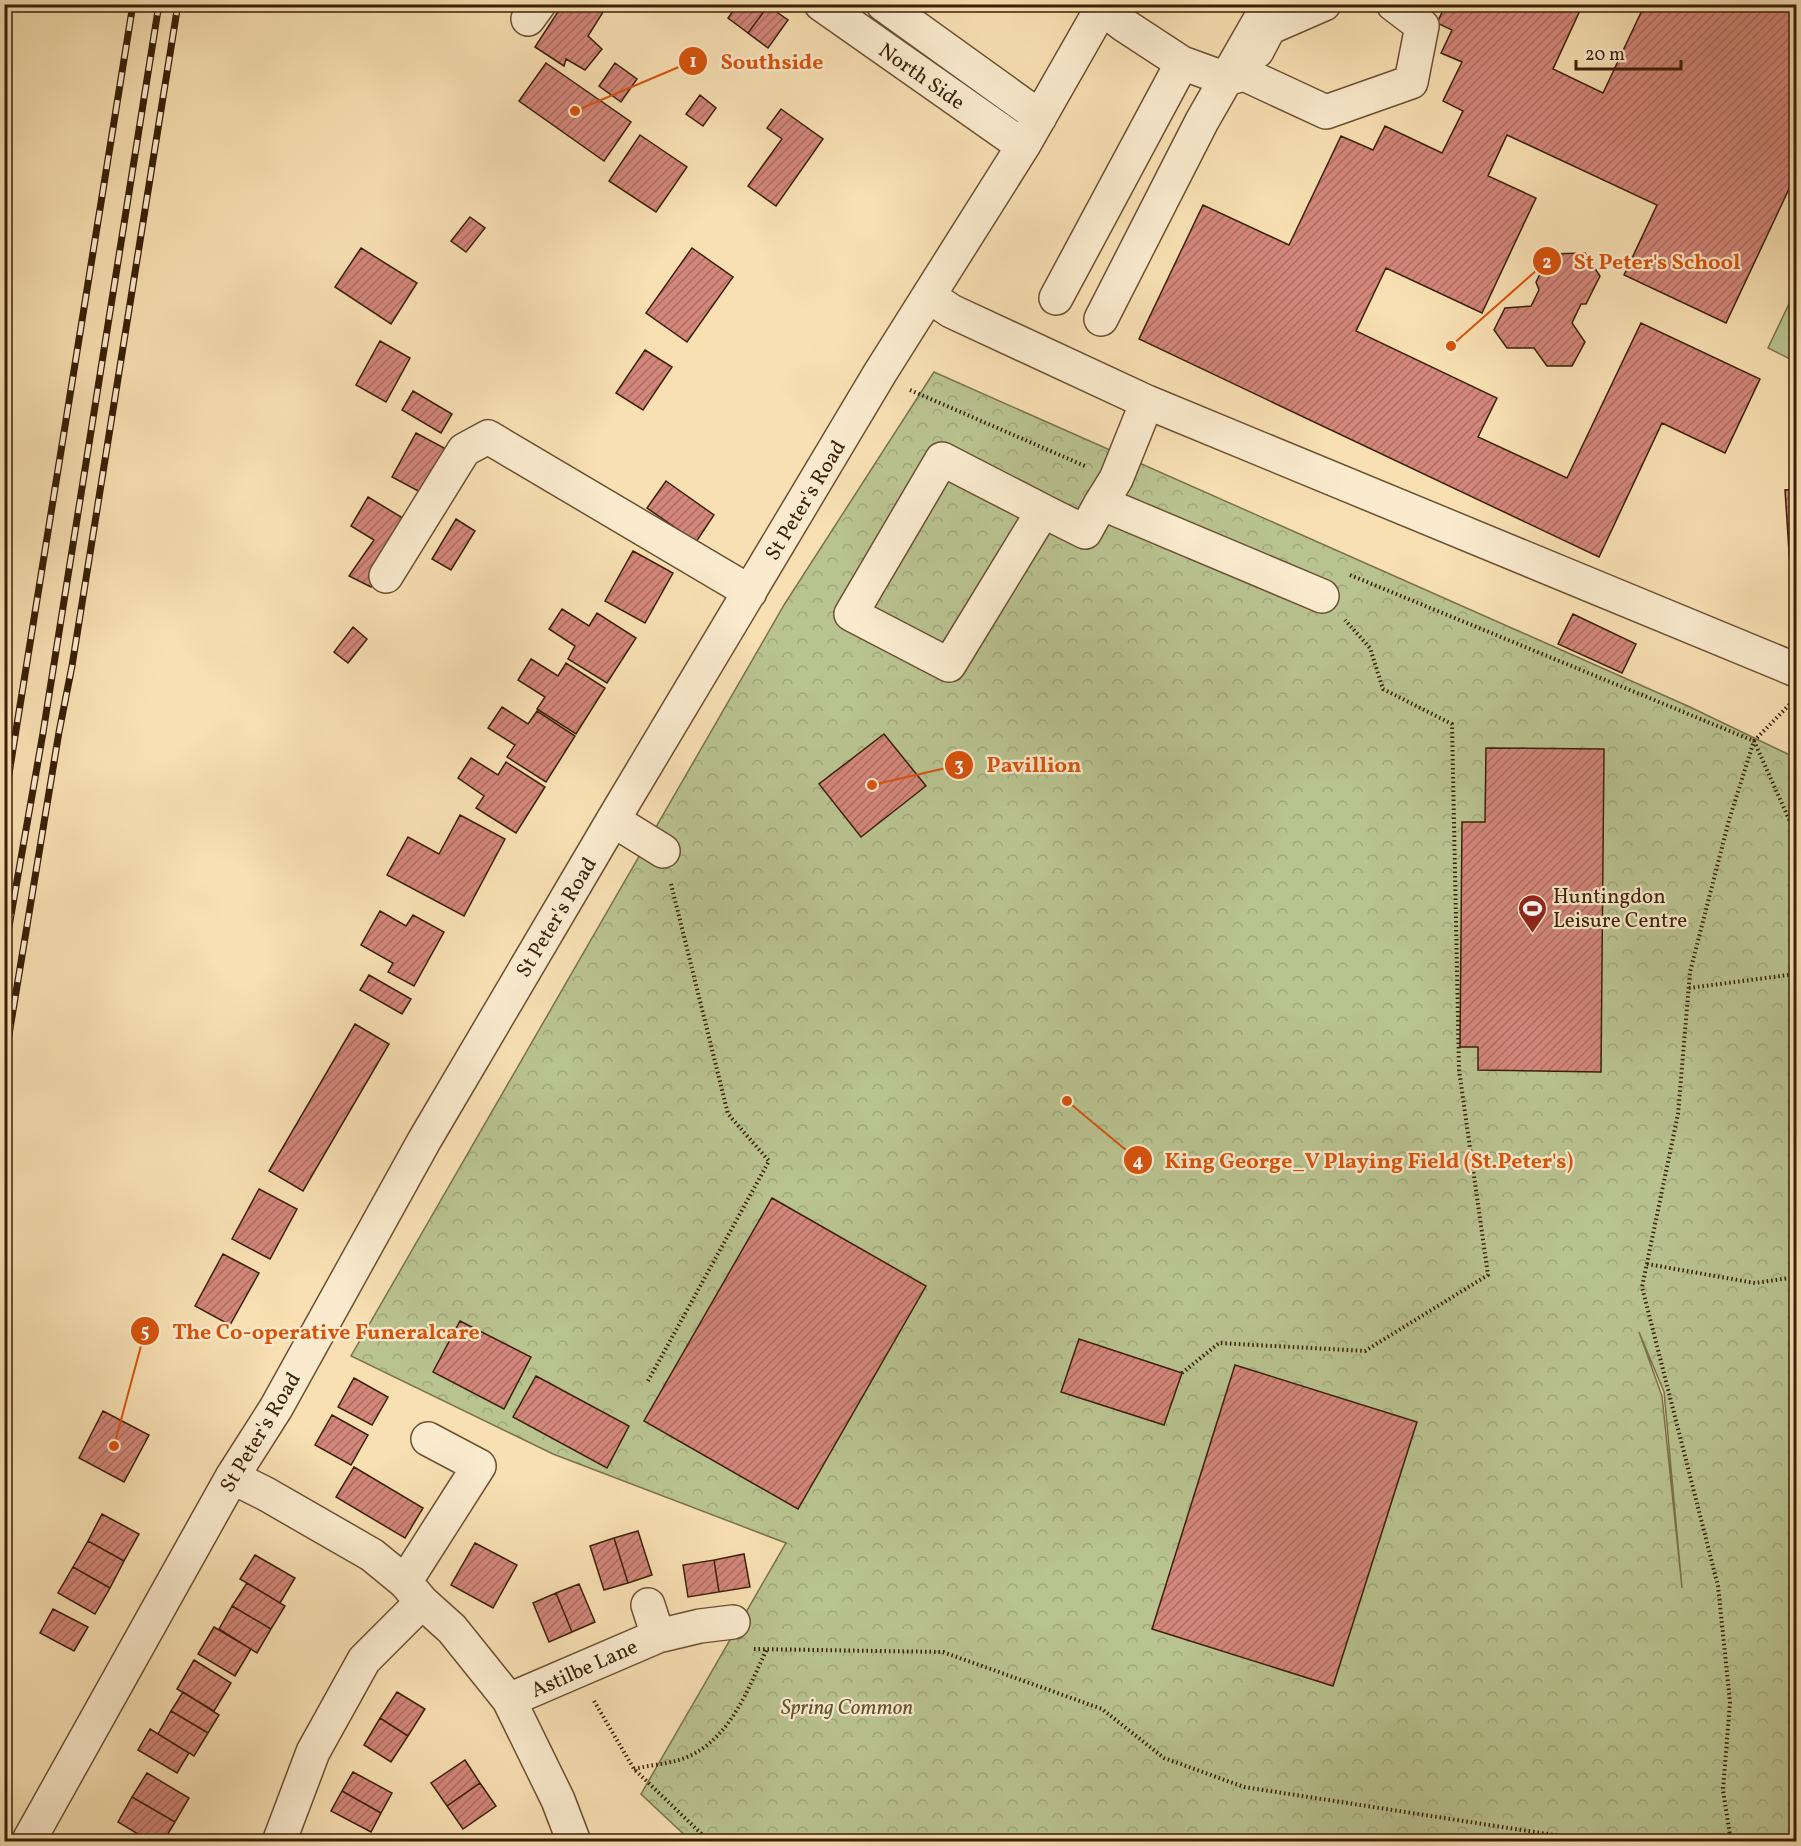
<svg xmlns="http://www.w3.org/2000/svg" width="1801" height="1846" font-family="Vollkorn,serif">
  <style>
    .green { fill: #b9c390; stroke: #7a724c; stroke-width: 1.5 }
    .forest { fill: url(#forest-crowns); stroke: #7a724c; stroke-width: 1.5; fill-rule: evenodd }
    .building { fill: url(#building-hatch); stroke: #3a2007; stroke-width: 1.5 }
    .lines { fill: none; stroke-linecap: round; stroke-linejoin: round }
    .minor-casing { stroke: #6a5032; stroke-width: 36 }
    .path { stroke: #3a2007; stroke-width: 4; stroke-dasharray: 1.5 3; stroke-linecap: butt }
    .minor { stroke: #faebce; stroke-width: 33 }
    .rail-casing { stroke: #3a2007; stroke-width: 7 }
    .rail { stroke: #faebce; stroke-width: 4.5; stroke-dasharray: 14; stroke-linecap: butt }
    .labels { text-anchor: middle; stroke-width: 4.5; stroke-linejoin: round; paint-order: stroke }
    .street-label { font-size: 21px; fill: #3a2007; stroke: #faebce }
    .poi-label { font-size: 21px; fill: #3a2007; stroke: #faebce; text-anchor: start }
    .park-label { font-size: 21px; font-style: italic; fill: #605130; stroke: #faebce }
    .leader { fill: none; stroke: #d7530c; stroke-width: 2 }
    .callout-dot { fill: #d7530c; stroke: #faebce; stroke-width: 2 }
    .mark-label { font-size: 18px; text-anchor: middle; font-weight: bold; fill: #fff }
    .callout-label { font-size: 22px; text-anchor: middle; font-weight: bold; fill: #d7530c; stroke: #faebce; stroke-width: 4.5; stroke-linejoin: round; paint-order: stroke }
  </style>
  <defs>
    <pattern id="forest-crowns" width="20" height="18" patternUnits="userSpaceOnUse" patternTransform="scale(1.5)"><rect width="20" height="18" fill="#b9c390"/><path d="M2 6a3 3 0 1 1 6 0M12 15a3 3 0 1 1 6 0" fill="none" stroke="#a0a77b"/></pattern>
    <pattern id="building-hatch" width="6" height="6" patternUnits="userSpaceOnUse" patternTransform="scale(1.5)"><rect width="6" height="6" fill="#d3867a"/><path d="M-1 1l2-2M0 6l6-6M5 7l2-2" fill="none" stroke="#ac6d62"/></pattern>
  </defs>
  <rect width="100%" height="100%" fill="#f8e0b3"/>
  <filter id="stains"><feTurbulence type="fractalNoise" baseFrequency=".00333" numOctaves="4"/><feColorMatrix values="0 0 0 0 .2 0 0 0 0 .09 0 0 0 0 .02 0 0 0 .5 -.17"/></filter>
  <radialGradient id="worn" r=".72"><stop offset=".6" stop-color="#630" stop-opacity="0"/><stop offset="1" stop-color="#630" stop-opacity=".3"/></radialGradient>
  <path class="green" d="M1796,289V362L1768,348Z"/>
  <path class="forest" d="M934,372L1690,707L1796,758V1841H691L641,1794L786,1543L553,1454L351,1356L784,605ZM1639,1332L1664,1392L1682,1588L1662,1396Z"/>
  <path class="building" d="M563,4H608L588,36L602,49L585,70L566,59L564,66L535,47Z
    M702,4H715L711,10Z
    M738,4L768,6L748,33L728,18Z
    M907,4H930L922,16Z
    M1437,4H1583L1553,69L1603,93L1645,4H1796V174L1726,323L1624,275L1657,205L1507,135L1488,176L1536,198L1482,313L1386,268L1356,331L1497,398L1478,437L1567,478L1641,323L1760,379L1725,453L1662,423L1599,557L1139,339L1203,205L1289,245L1341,136L1373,150L1385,126L1442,153L1463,111L1443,101L1462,62L1441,53L1452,30L1437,23L1444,8Z
    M768,6L788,20L768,48L748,33Z
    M546,63L631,122L604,161L519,101Z
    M615,63L637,79L621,102L599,86Z
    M700,95L716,108L703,126L686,114Z
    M781,109L823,139L776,206L748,186L782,139L767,128Z
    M640,135L687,167L656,212L609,181Z
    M470,217L485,228L466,252L451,241Z
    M361,248L417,283L391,324L335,287Z
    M692,248L733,277L687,342L646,313Z
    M1585,253L1600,276L1586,304H1581L1572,323L1585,342L1572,366H1547L1534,348H1507L1494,330L1505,308L1531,306L1539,290L1536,282L1550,254Z
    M380,341L410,358L386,402L356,385Z
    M645,350L672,367L643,410L616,393Z
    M413,391L452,414L441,433L402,410Z
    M416,433L446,449L422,493L392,477Z
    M666,481L714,515L696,542L647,508Z
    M1796,489V597H1792L1785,490Z
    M368,497L411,523L371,587L349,576L374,540L351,526Z
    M456,519L475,531L451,570L432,559Z
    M633,551L673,573L645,623L605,601Z
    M562,609L589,626L597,613L636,638L607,683L568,659L575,646L549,629Z
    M1573,614L1636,644L1622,673L1558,644Z
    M353,627L367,639L348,663L334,652Z
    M531,659L558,676L566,663L605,688L576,734L537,709L545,697L518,680Z
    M502,707L528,724L537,711L575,736L546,782L507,757L515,745L488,728Z
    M884,734L926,786L861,837L819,784Z
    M1486,748L1604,749L1601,1072L1478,1070V1047H1460L1462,822H1485Z
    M471,758L498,775L506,762L545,787L516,833L476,808L484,796L458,778Z
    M460,815L505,839L464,916L387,875L408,837L439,854Z
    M380,911L406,926L413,915L444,932L414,986L388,972L393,963L361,945Z
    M369,975L411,999L402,1014L360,990Z
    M355,1024L389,1044L303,1191L269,1171Z
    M259,1189L297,1209L270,1259L232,1239Z
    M772,1198L926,1286L798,1509L644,1421Z
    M223,1254L259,1273L230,1325L195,1306Z
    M460,1321L531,1357L504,1409L433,1372Z
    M1079,1339L1182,1373L1164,1425L1061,1392Z
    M1235,1365L1417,1422L1333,1686L1152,1629Z
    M536,1376L629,1426L607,1468L513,1417Z
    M354,1378L388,1397L372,1425L338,1407Z
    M103,1411L149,1435L124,1482L79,1458Z
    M332,1415L368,1435L351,1465L315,1445Z
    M354,1467L423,1508L405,1538L336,1497Z
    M102,1514L139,1534L124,1561L88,1541Z
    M638,1531L652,1575L628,1583L614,1538Z
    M614,1538L628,1583L604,1590L590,1546Z
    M88,1541L124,1561L110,1588L73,1567Z
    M475,1543L517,1565L493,1608L451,1585Z
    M744,1554L750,1587L719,1592L714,1560Z
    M255,1555L295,1578L280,1603L240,1579Z
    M714,1560L719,1592L688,1597L683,1565Z
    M73,1567L110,1588L95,1614L58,1593Z
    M247,1583L285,1606L271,1629L232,1606Z
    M579,1584L595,1622L572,1632L556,1593Z
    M556,1593L572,1632L549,1642L533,1603Z
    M232,1606L271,1629L257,1653L219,1629Z
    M53,1609L88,1627L74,1651L40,1633Z
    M214,1627L251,1649L235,1676L198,1654Z
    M194,1660L231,1683L214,1711L177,1689Z
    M183,1692L219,1715L208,1733L171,1711Z
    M397,1692L425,1709L408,1736L380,1718Z
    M171,1711L208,1733L194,1756L158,1734Z
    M380,1718L408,1736L391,1762L364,1745Z
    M150,1729L189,1753L177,1773L138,1750Z
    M465,1760L480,1783L447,1806L431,1783Z
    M353,1772L392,1793L381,1813L342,1791Z
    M147,1773L189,1798L175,1822L132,1797Z
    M480,1783L496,1806L463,1829L447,1806Z
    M342,1791L381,1813L371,1832L331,1811Z
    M132,1797L175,1822L163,1842H151L118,1822Z"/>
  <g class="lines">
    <defs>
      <path id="minor" d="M821,4L1023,146
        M883,4L1040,117
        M1102,8L1124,25L1182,63L1226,79L1244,74L1326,112L1411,82L1422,26L1393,4
        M528,19L539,4
        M1257,51L1269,28L1324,4
        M929,296L951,311L1147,402L1796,670
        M1056,298L1182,63
        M1101,319L1202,121L1269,4
        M1147,402L1116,479L1101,503L1322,596
        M1043,511L942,459L851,614L949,665L1043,511L1085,532L1101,503
        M386,576L464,450L488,437L750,592
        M613,820L663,851
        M232,1477L266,1494L372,1555L405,1582L422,1602L452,1629L509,1700L558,1800L574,1842
        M405,1582L479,1466L428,1439
        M648,1605L658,1636
        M509,1700L658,1636L700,1626L733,1622
        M28,1842L232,1477L276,1408L424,1141L613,820L880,373L1023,146L1104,4
        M279,1842L313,1752L364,1660L422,1602"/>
    </defs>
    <use href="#minor" class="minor-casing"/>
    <path class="path" d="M910,390L1085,466
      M1350,575L1754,741L1796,835
      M1689,988L1796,974
      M1647,1264L1755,1283L1796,1277
      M1182,1373L1219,1343L1365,1351L1488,1275L1459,1070L1452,724L1383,689L1370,648L1345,620
      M648,1381L769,1161L728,1114L671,884
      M754,1649L943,1652L1102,1709L1164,1758L1244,1787L1599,1842
      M594,1701L634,1769L710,1842
      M634,1769C650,1765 669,1764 685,1758C731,1739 747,1690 767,1649
      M1731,1842L1723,1790L1730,1702L1718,1586L1642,1287L1678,1114L1690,972L1729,820L1754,741L1790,704
      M1785,1842L1796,1832"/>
    <use href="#minor" class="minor"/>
    <defs>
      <path id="rail" d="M4,805L133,4
        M4,955L43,733L159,4
        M4,1065L59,732L72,666L178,4"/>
    </defs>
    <use href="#rail" class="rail-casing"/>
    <use href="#rail" class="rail"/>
  </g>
  <defs>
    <symbol id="stadium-pin" viewBox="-11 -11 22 30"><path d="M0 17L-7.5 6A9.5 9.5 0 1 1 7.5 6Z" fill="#8f2418" stroke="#faebce"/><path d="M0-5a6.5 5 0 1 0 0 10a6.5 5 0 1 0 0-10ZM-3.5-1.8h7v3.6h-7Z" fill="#fff"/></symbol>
  </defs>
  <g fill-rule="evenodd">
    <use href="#stadium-pin" x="1516" y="892" width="33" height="45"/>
  </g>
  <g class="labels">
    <g class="street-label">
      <text transform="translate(922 76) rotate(35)" y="7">North Side</text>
      <text transform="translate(805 500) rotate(-59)" y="7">St Peter's Road</text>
      <text transform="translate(556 917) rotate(-59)" y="7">St Peter's Road</text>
      <text transform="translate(260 1432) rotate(-59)" y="7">St Peter's Road</text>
      <text transform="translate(584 1668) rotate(-24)" y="7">Astilbe Lane</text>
    </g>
    <g class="poi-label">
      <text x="1553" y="903">Huntingdon<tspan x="1553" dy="24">Leisure Centre</tspan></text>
    </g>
    <g class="park-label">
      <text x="847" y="1714">Spring Common</text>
    </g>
  </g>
  <path class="leader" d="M575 111L693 61M1451 346L1547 261M872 785L959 765M1067 1101L1138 1160M114 1446L145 1331"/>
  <g class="callout-dot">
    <circle cx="575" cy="111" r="6"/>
    <circle cx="1451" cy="346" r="6"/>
    <circle cx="872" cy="785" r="6"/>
    <circle cx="1067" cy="1101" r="6"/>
    <circle cx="114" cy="1446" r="6"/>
    <circle cx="693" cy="61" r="15"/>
    <circle cx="1547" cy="261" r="15"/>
    <circle cx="959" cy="765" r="15"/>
    <circle cx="1138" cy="1160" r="15"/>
    <circle cx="145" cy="1331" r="15"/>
  </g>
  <g class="mark-label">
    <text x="693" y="67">1</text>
    <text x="1547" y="268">2</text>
    <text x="959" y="771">3</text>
    <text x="1138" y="1167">4</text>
    <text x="145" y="1337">5</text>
  </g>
  <g class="callout-label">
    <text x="772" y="69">Southside</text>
    <text x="1657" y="269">St Peter's School</text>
    <text x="1034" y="772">Pavillion</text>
    <text x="1369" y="1168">King George_V Playing Field (St.Peter's)</text>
    <text x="326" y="1339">The Co-operative Funeralcare</text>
  </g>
  <rect width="1801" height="1846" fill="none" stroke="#f8e0b3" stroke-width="24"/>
  <rect x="6" y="6" width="1789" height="1834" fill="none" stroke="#3a2007" stroke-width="3"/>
  <rect x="12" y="12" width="1777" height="1822" fill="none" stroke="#3a2007" stroke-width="1.5"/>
  <path d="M1576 60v9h105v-9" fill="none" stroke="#3a2007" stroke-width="3"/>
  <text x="1585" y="60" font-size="18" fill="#3a2007" stroke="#faebce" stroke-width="4.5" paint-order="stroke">20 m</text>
  <rect width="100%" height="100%" filter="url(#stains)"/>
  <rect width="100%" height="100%" fill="url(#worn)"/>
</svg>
